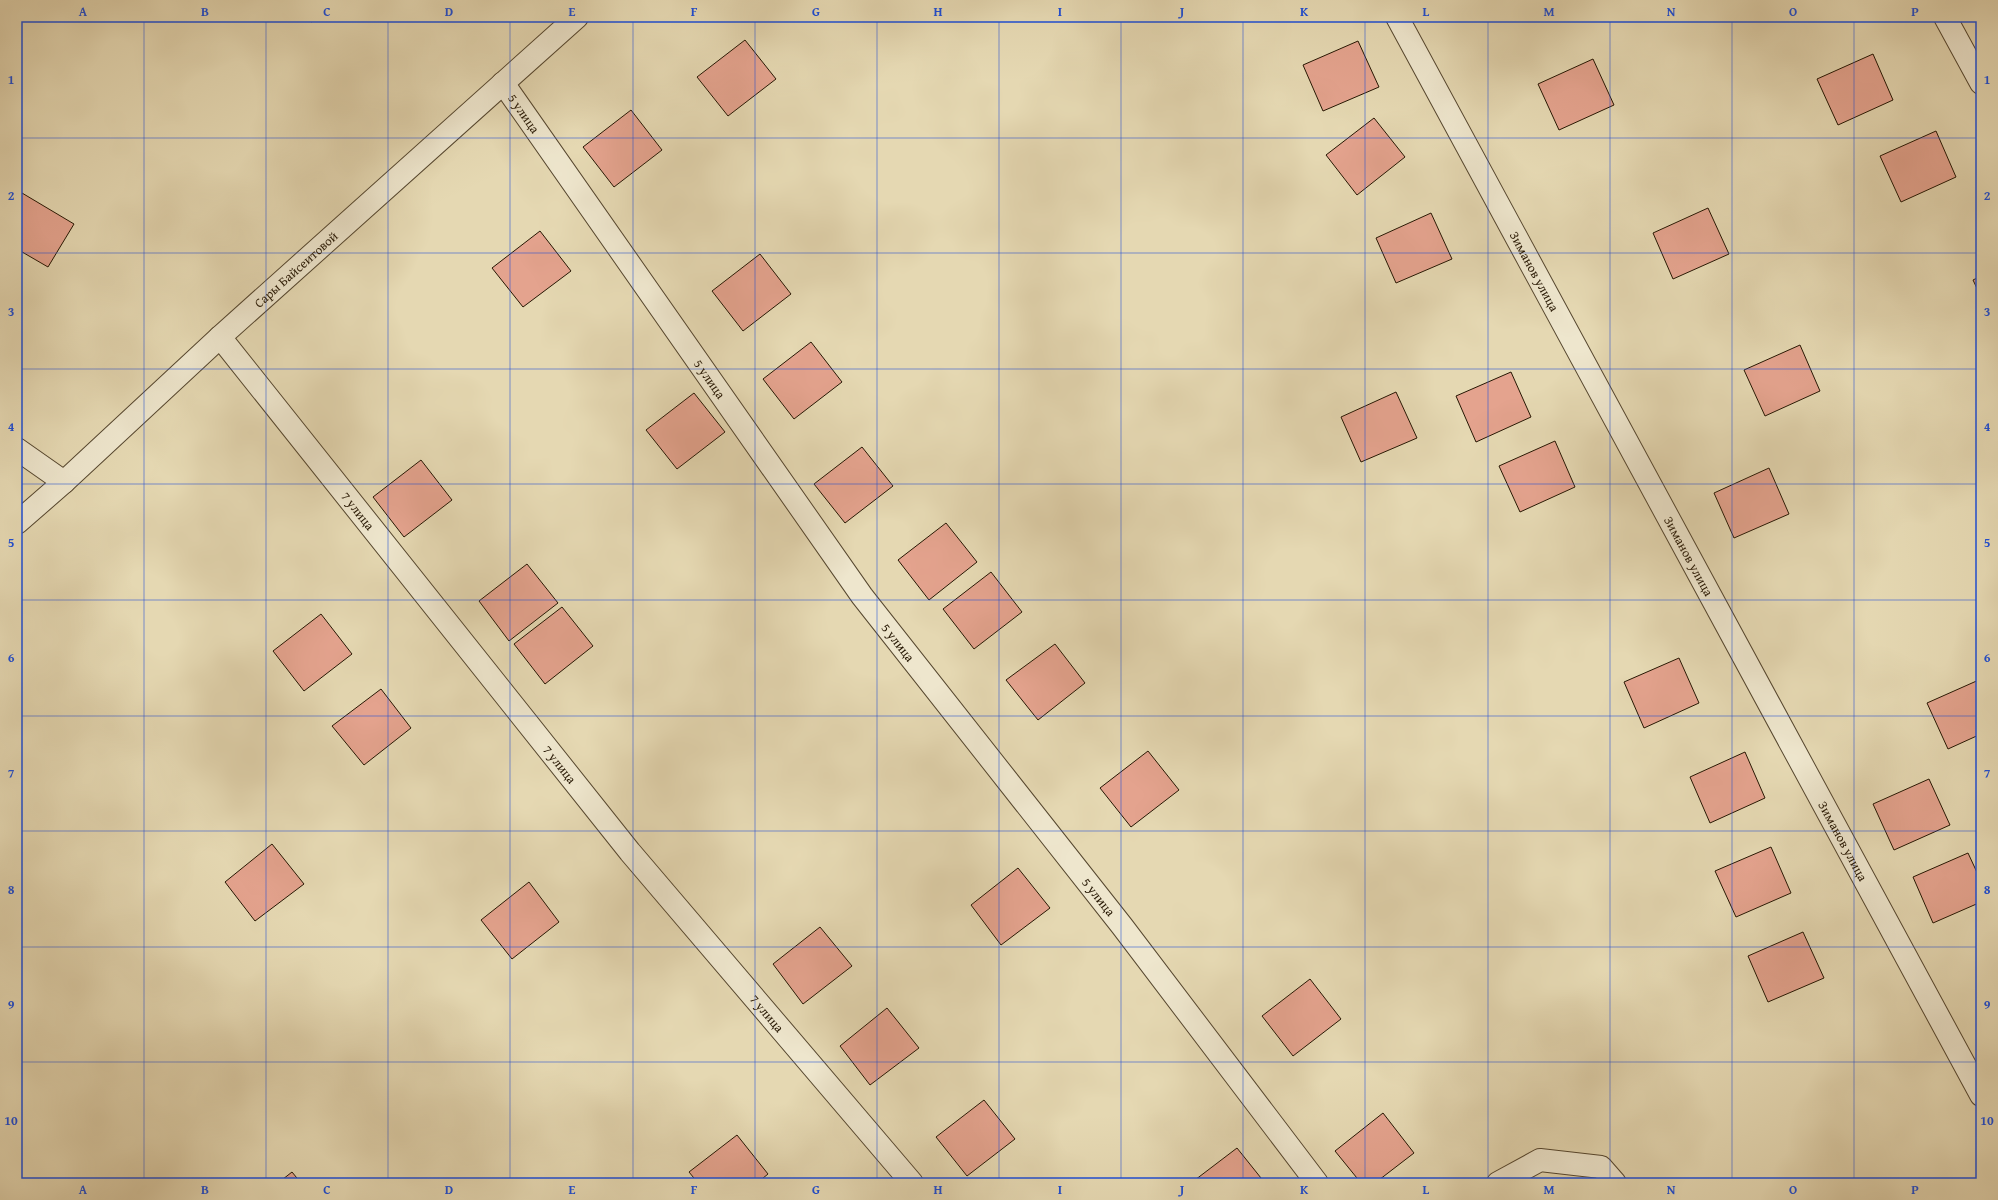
<svg xmlns="http://www.w3.org/2000/svg" width="1998" height="1200" font-family="'Gentium Book Plus',serif">
  <style>
    .building { fill: #e4a38e; stroke: #261703 }
    .lines { fill: none; stroke-linecap: round; stroke-linejoin: round }
    .minor-casing { stroke: #56472f; stroke-width: 24 }
    .minor { stroke: #eee6cd; stroke-width: 22 }
    .grid { fill: none; stroke: #1d4ed8; stroke-width: 1; stroke-opacity: 0.55 }
    .labels { text-anchor: middle; stroke-width: 3; stroke-linejoin: round; paint-order: stroke }
    .street-label { font-size: 13px; fill: #261703; stroke: #eee6cd }
    .neatline { fill: none; stroke: #1d4ed8; stroke-width: 1.5 }
    .grid-label { font-size: 13px; text-anchor: middle; font-weight: bold; fill: #1d4ed8 }
  </style>
  <rect width="100%" height="100%" fill="#e5d8b2"/>
  <filter id="stains"><feTurbulence type="fractalNoise" baseFrequency=".005" numOctaves="4"/><feColorMatrix values="0 0 0 0 .2 0 0 0 0 .09 0 0 0 0 .02 0 0 0 .5 -.17"/></filter>
  <radialGradient id="worn" r=".72"><stop offset=".6" stop-color="#630" stop-opacity="0"/><stop offset="1" stop-color="#630" stop-opacity=".3"/></radialGradient>
  <path class="building" d="M303,17H315L312,22Z
    M745,40L776,79L728,116L697,77Z
    M1358,41L1379,87L1323,111L1303,65Z
    M1873,54L1893,100L1838,125L1817,79Z
    M1593,59L1614,105L1559,130L1538,84Z
    M631,110L662,150L614,187L583,147Z
    M1374,118L1405,157L1357,195L1326,155Z
    M1936,131L1956,177L1901,202L1880,156Z
    M22,193L74,224L48,267L17,249V201Z
    M1708,208L1729,254L1673,279L1653,233Z
    M1431,213L1452,259L1396,283L1376,238Z
    M540,231L571,271L523,307L492,268Z
    M760,254L791,294L743,331L712,291Z
    M1981,276V297L1973,280Z
    M811,342L842,382L794,419L763,379Z
    M1800,345L1820,391L1765,416L1744,370Z
    M1511,372L1531,417L1476,442L1456,396Z
    M1396,392L1417,438L1361,462L1341,417Z
    M694,393L725,432L677,469L646,430Z
    M1555,441L1575,487L1520,512L1499,466Z
    M862,447L893,486L845,523L814,484Z
    M421,460L452,500L404,537L373,497Z
    M1769,468L1789,514L1734,538L1714,493Z
    M946,523L977,562L929,600L898,560Z
    M527,564L558,603L509,641L479,601Z
    M991,572L1022,612L974,649L943,609Z
    M562,607L593,646L545,684L514,644Z
    M321,614L352,654L304,691L273,651Z
    M1055,644L1085,683L1038,720L1006,680Z
    M1679,658L1699,703L1644,728L1624,682Z
    M1981,679V734L1948,749L1927,703Z
    M381,689L411,728L364,765L332,726Z
    M1148,751L1179,790L1131,827L1100,788Z
    M1745,752L1765,798L1710,823L1690,777Z
    M1929,779L1950,825L1894,850L1873,804Z
    M272,844L304,884L255,921L225,882Z
    M1771,847L1791,893L1736,917L1715,871Z
    M1968,853L1981,881V902L1933,923L1913,877Z
    M1018,868L1050,908L1001,945L971,905Z
    M529,882L559,922L512,959L481,920Z
    M820,927L852,966L803,1004L773,964Z
    M1803,932L1824,978L1768,1002L1748,956Z
    M1310,979L1341,1019L1293,1056L1262,1016Z
    M887,1008L919,1048L870,1085L840,1046Z
    M984,1100L1015,1139L967,1176L936,1137Z
    M1383,1113L1414,1153L1375,1183H1361L1335,1151Z
    M737,1135L768,1174L757,1183H698L689,1172Z
    M1237,1148L1265,1183H1191Z
    M292,1172L301,1183H278Z"/>
  <g class="lines">
    <defs>
      <g id="minor">
        <path id="s1" d="M1397,17L1981,1095"/>
        <path d="M1945,17L1981,83"/>
        <path id="s2" d="M503,83L862,596L1122,926L1317,1183"/>
        <path id="s3" d="M220,337L630,852L912,1183"/>
        <path d="M17,449L64,482"/>
        <path id="s4" d="M17,523L64,482L220,337L577,17"/>
        <path d="M1498,1183L1540,1160L1601,1167L1615,1183"/>
      </g>
    </defs>
    <use href="#minor" class="minor-casing"/>
    <use href="#minor" class="minor"/>
  </g>
  <path class="grid" d="M144,17V1183M266,17V1183M388,17V1183M510,17V1183M633,17V1183M755,17V1183M877,17V1183M999,17V1183M1121,17V1183M1243,17V1183M1365,17V1183M1488,17V1183M1610,17V1183M1732,17V1183M1854,17V1183M17,138H1981M17,253H1981M17,369H1981M17,484H1981M17,600H1981M17,716H1981M17,831H1981M17,947H1981M17,1062H1981"/>
  <g class="labels">
    <g class="street-label">
      <text dy="5" stroke="none"><textPath href="#s2" startOffset="37">5 улица</textPath></text>
      <text dy="5" stroke="none"><textPath href="#s4" startOffset="377">Сары Байсеитовой</textPath></text>
      <text dy="5" stroke="none"><textPath href="#s1" startOffset="289">Зиманов улица</textPath></text>
      <text dy="5" stroke="none"><textPath href="#s2" startOffset="361">5 улица</textPath></text>
      <text dy="5" stroke="none"><textPath href="#s3" startOffset="222">7 улица</textPath></text>
      <text dy="5" stroke="none"><textPath href="#s1" startOffset="613">Зиманов улица</textPath></text>
      <text dy="5" stroke="none"><textPath href="#s2" startOffset="685">5 улица</textPath></text>
      <text dy="5" stroke="none"><textPath href="#s3" startOffset="546">7 улица</textPath></text>
      <text dy="5" stroke="none"><textPath href="#s1" startOffset="937">Зиманов улица</textPath></text>
      <text dy="5" stroke="none"><textPath href="#s2" startOffset="1009">5 улица</textPath></text>
      <text dy="5" stroke="none"><textPath href="#s3" startOffset="870">7 улица</textPath></text>
    </g>
  </g>
  <rect width="1998" height="1200" fill="none" stroke="#e5d8b2" stroke-width="44"/>
  <rect x="22" y="22" width="1954" height="1156" class="neatline"/>
  <g class="grid-label">
    <text x="83" y="16">A</text>
    <text x="205" y="16">B</text>
    <text x="327" y="16">C</text>
    <text x="449" y="16">D</text>
    <text x="572" y="16">E</text>
    <text x="694" y="16">F</text>
    <text x="816" y="16">G</text>
    <text x="938" y="16">H</text>
    <text x="1060" y="16">I</text>
    <text x="1182" y="16">J</text>
    <text x="1304" y="16">K</text>
    <text x="1426" y="16">L</text>
    <text x="1549" y="16">M</text>
    <text x="1671" y="16">N</text>
    <text x="1793" y="16">O</text>
    <text x="1915" y="16">P</text>
    <text x="11" y="84">1</text>
    <text x="1987" y="84">1</text>
    <text x="11" y="200">2</text>
    <text x="1987" y="200">2</text>
    <text x="11" y="316">3</text>
    <text x="1987" y="316">3</text>
    <text x="11" y="431">4</text>
    <text x="1987" y="431">4</text>
    <text x="11" y="547">5</text>
    <text x="1987" y="547">5</text>
    <text x="11" y="662">6</text>
    <text x="1987" y="662">6</text>
    <text x="11" y="778">7</text>
    <text x="1987" y="778">7</text>
    <text x="11" y="894">8</text>
    <text x="1987" y="894">8</text>
    <text x="11" y="1009">9</text>
    <text x="1987" y="1009">9</text>
    <text x="11" y="1125">10</text>
    <text x="1987" y="1125">10</text>
    <text x="83" y="1194">A</text>
    <text x="205" y="1194">B</text>
    <text x="327" y="1194">C</text>
    <text x="449" y="1194">D</text>
    <text x="572" y="1194">E</text>
    <text x="694" y="1194">F</text>
    <text x="816" y="1194">G</text>
    <text x="938" y="1194">H</text>
    <text x="1060" y="1194">I</text>
    <text x="1182" y="1194">J</text>
    <text x="1304" y="1194">K</text>
    <text x="1426" y="1194">L</text>
    <text x="1549" y="1194">M</text>
    <text x="1671" y="1194">N</text>
    <text x="1793" y="1194">O</text>
    <text x="1915" y="1194">P</text>
  </g>
  <rect width="100%" height="100%" filter="url(#stains)"/>
  <rect width="100%" height="100%" fill="url(#worn)"/>
</svg>
